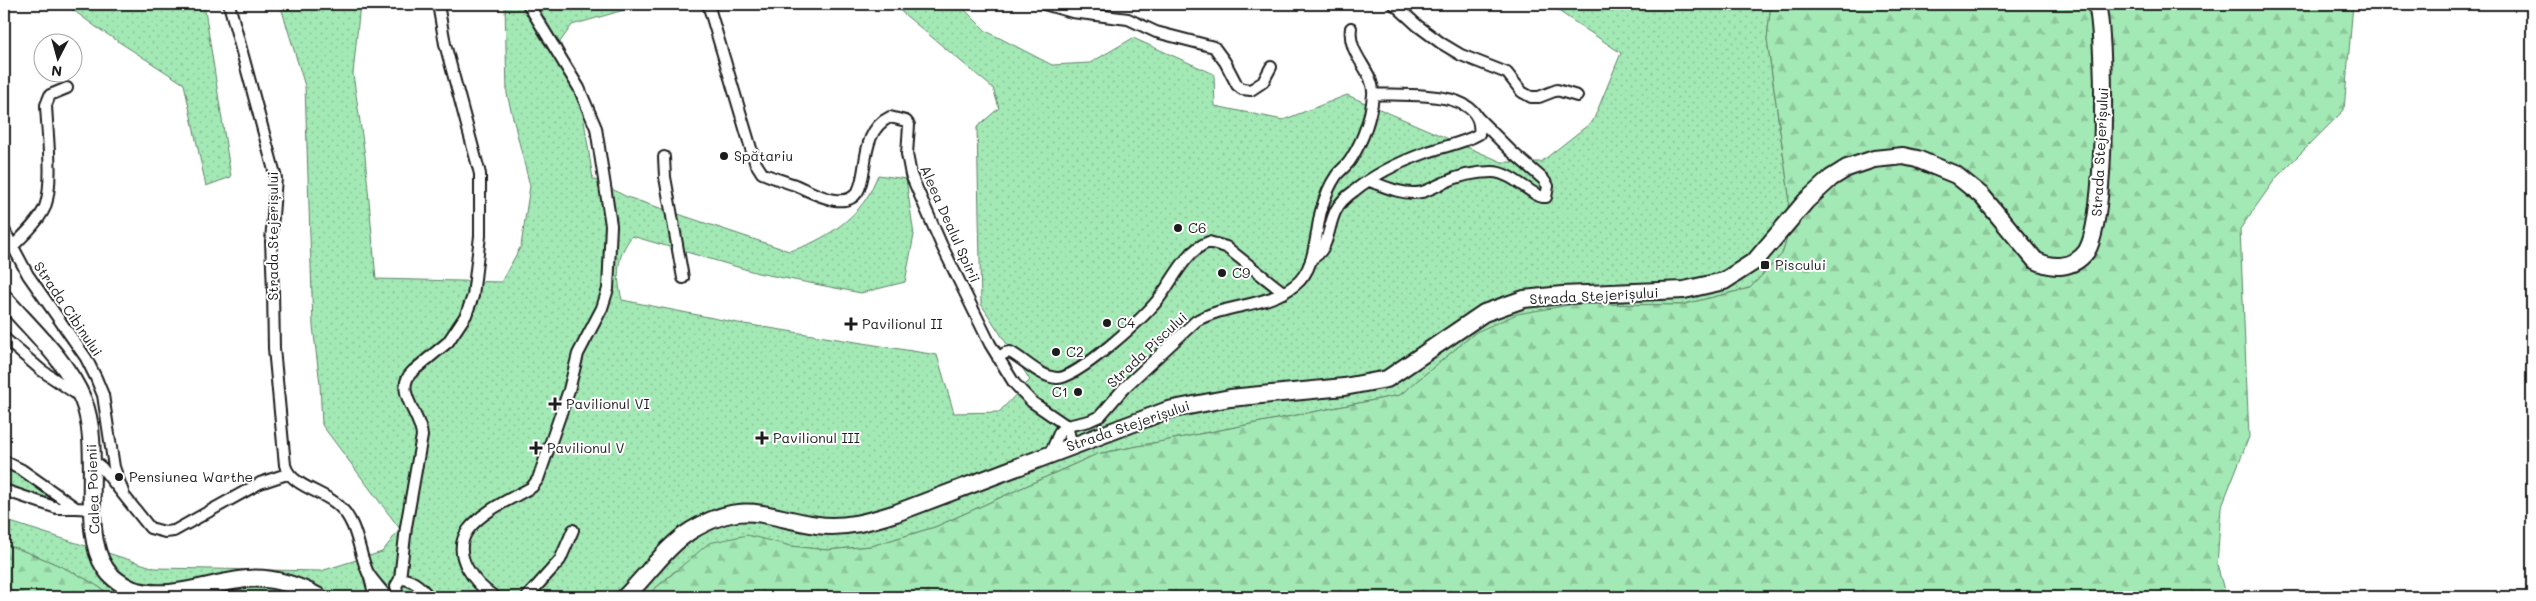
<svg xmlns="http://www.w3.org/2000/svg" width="2536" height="601" font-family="Mali,sans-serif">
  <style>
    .grass { fill: url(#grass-dots); stroke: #608268 }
    .forest { fill: url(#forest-firs); stroke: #608268 }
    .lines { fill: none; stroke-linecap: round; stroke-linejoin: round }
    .minor-casing { stroke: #1c1c1c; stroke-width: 14 }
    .primary-casing { stroke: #1c1c1c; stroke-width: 20 }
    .minor { stroke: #fff; stroke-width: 10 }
    .primary { stroke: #fff; stroke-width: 16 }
    .poi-dot { fill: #1c1c1c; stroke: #fff; stroke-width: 2 }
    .labels { text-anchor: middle; stroke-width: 4; stroke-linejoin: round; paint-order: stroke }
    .street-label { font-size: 14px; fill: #1c1c1c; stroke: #fff }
    .poi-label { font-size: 14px; fill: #1c1c1c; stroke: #fff; text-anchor: start }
  </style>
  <defs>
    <pattern id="grass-dots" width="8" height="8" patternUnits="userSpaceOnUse" patternTransform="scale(1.25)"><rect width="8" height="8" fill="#a3e9b5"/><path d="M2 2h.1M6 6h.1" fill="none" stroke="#8cc79b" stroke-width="1.8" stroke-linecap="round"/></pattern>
    <pattern id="forest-firs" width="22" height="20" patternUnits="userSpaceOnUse" patternTransform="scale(1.25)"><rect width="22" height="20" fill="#a3e9b5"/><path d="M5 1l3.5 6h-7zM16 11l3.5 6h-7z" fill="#8cc79b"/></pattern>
  </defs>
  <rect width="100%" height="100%" fill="#fff"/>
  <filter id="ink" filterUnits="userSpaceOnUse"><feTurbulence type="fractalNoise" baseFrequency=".02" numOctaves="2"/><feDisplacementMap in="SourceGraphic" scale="10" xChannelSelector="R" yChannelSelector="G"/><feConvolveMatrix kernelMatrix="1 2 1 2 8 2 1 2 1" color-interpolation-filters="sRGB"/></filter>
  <g filter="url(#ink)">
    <path class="grass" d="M65,4H204L231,177L206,186L184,84L96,27Z
      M280,4H360L353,74L365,156L376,279L501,282L521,246L530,186L507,94L505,4H645L572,25L560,42L580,95L593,179L627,197L789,251C817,244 849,224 866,199C871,192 874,183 878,175L906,179L914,235L905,282L861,293L758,273L632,236C616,257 616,275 622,300L738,323L937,355L954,413L999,412L1030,380L981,304L977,127L999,108L993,88L892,4H959L986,31L1052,65L1090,63L1133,38L1214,74L1215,106L1283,120L1347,95L1502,162H1541L1593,121L1621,53L1548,4H1771L1767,39L1789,195L1786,242L1782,254L1750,288L1681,305L1575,304L1476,332L1400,395L1097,454L935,527L871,546L827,550L791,546L675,571L651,592V597H113C84,574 39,556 4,544V520L155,568L321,571L382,552L400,529L322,425L320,384L313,326L305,86Z
      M4,466L28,480L61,505L4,486Z"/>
    <path class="forest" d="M1771,4H2353L2344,110L2276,178L2240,229L2249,437L2221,508L2217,565L2226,597H651V592L709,543L747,535L791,546L827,550L871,546L935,527L1097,454L1400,395L1476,332L1517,314L1575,304L1681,305L1750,288L1782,254L1786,242L1789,195L1767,39Z
      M4,544C39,556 84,574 113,597H17L4,582Z"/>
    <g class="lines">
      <defs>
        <path id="minor" d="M229,4L276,178L271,241L273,291L274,348L285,465C291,487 324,491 339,506C358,523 358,551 368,573C373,581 381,589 387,597
          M708,4L755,162L762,173C773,178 784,181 795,185C807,190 821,198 835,200C881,206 848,137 890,117L906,121L909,125L907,154L911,175L942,246L990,344L1014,383L1032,402L1067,426L1072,445
          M1044,4L1072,12L1128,19L1156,32L1214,47L1225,62L1237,85L1242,89L1251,90L1263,82L1271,67
          M1394,4L1418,26L1441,43L1461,55L1507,73L1522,92L1531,97H1539L1557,90L1577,96
          M664,157L665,177L683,278
          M1370,181C1385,187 1405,196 1422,192C1429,190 1436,186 1443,183C1458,176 1475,172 1492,172C1513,172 1534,199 1546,197L1548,186L1543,179L1512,152L1477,117
          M4,230L28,275L86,358L96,378L103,395L114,467L123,492
          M13,246C24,235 39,221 45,207C54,183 47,131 46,105L50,95L67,88
          M1311,259C1330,250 1327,227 1336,210C1340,202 1347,196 1354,191C1375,174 1400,162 1425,153C1443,146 1462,144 1479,134C1486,87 1402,96 1373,94
          M4,338L41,370L78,395
          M998,358L1005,353L1010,352C1025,360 1040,377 1057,378C1077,379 1143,318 1157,301C1172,283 1185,250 1209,242L1226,247L1284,293
          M1050,454L1060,431L1067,426L1089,421L1100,416L1124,388L1196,321C1228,303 1266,308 1295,285C1316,269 1315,235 1321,211C1324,200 1329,186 1336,176C1340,170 1347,166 1351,159C1363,140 1371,117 1373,95C1375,71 1347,55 1351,28
          M92,460L102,468L150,528L165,532L174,531L260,483L287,474
          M4,461L22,470L76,508L93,509
          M4,490L57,508H76
          M369,574L375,597
          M400,579C412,578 422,588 429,597
          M398,597L396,586L400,579L406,527L422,436C421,414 392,390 413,371L448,342L466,315L473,296L480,236V174L445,44L438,4
          M495,597C475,584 450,555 468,530C482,511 511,499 532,487L538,479L569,390L578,354L602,308L608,289L611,225L596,128L579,88L528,4
          M527,597L560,560L573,530"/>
        <path id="primary" d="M4,298C31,329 67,361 83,400C103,448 79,529 105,568C111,578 121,584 131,589C166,601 204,585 239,580C267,575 295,584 319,597
          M625,597C647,576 666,546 692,530C744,499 764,517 817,525C844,529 871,521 896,513L1168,410L1230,398L1344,387L1387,379L1484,313L1524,299L1562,295L1684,290L1724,281L1755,261L1806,201L1831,178L1847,168L1874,159L1903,156L1917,159L1956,175L1982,196L2035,260C2052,269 2073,269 2086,252C2107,222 2106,43 2097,4"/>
      </defs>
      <use href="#minor" class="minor-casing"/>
      <use href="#primary" class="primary-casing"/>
      <use href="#minor" class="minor"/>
      <use href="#primary" class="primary"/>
    </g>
  </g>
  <g class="poi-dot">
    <circle cx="724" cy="156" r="5"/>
    <circle cx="1178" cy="228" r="5"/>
    <rect x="1760" y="260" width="10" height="10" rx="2.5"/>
    <circle cx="1222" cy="273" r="5"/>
    <circle cx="1107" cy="323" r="5"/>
    <path d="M848.5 316.5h5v5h5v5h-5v5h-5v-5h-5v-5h5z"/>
    <circle cx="1056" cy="352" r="5"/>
    <circle cx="1078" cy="392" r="5"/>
    <path d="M552.5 396.5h5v5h5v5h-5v5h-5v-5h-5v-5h5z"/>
    <path d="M759.5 430.5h5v5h5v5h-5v5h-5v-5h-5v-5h5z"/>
    <path d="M533.5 440.5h5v5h5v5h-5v5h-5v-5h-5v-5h5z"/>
    <circle cx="119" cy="477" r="5"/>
  </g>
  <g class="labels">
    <g class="street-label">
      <text transform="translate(2100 152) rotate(-87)" y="5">Strada Stejerișului</text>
      <text transform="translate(950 224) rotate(66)" y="5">Aleea Dealul Spirii</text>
      <text transform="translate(273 236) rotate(-90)" y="5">Strada Stejerișului</text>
      <text transform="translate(1594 296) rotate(-3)" y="5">Strada Stejerișului</text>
      <text transform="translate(68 309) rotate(56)" y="5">Strada Cibinului</text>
      <text transform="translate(1147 350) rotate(-43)" y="5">Strada Piscului</text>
      <text transform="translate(1128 426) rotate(-19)" y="5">Strada Stejerișului</text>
      <text transform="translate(93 489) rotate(-92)" y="5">Calea Poienii</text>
    </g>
    <g class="poi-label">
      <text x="734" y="161">Spătariu</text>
      <text x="1188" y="233">C6</text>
      <text x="1775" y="270">Piscului</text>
      <text x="1232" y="278">C9</text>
      <text x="1117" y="328">C4</text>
      <text x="862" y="329">Pavilionul II</text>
      <text x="1066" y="357">C2</text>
      <text x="1068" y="397" text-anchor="end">C1</text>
      <text x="566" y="409">Pavilionul VI</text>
      <text x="773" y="443">Pavilionul III</text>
      <text x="547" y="453">Pavilionul V</text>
      <text x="129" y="482">Pensiunea Warthe</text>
    </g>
  </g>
  <rect width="2536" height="601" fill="none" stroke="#fff" stroke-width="20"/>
  <rect x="10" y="10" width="2516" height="581" fill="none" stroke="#1c1c1c" stroke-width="2" filter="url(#ink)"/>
  <g transform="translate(58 58) rotate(186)"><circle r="24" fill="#ffffff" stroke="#a4a4a4"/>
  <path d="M0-4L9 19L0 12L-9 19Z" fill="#1c1c1c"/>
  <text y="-8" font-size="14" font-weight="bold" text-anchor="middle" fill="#1c1c1c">N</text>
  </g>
</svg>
